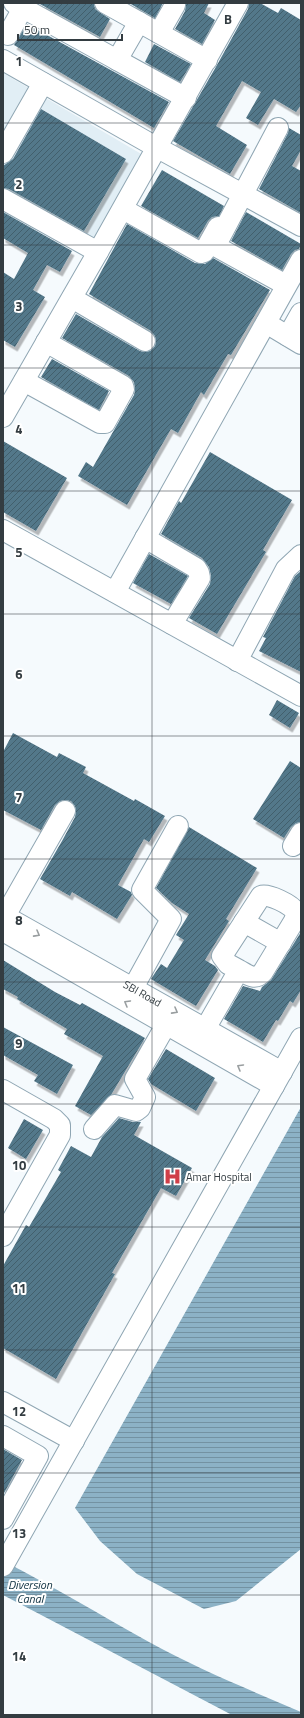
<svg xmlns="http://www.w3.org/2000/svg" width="304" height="1718" font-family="'Titillium Web',sans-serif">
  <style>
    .built { fill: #e1eef5 }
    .water { fill: url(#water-rules) }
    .building { fill: url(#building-hatch); filter: url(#shadow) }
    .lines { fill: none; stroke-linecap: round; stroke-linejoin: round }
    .minor-casing { stroke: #8fa6b3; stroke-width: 22 }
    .minor { stroke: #fff; stroke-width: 20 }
    .oneway { stroke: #999ea0 }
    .grid { fill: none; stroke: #333c41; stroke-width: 1; stroke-opacity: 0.55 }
    .labels { text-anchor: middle; stroke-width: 4; stroke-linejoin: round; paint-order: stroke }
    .street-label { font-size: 11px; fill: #333c41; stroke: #fff }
    .poi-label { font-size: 11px; fill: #333c41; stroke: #fff; text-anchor: start }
    .water-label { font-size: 12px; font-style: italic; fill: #0d2f3f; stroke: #fff }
    .grid-label { font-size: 13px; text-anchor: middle; font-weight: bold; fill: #333c41; stroke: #fff; stroke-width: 4; stroke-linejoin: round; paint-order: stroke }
  </style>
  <defs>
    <pattern id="water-rules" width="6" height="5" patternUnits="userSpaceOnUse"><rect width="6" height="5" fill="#8cb2c6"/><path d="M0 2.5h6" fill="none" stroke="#7392a2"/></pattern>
    <pattern id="building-hatch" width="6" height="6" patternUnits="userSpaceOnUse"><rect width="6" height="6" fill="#53788a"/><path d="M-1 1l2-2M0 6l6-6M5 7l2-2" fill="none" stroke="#425e6c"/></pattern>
    <filter id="shadow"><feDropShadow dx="2.5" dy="4.5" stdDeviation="0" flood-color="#0004"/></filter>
  </defs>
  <rect width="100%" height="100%" fill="#f5fafd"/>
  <path class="built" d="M3,73L143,155L89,247L3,199Z"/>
  <path class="water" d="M301,1107V1549L236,1601L204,1609L137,1574L100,1541L75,1508Z
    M3,1561C53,1586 100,1615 149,1642C198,1669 250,1690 301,1712V1715H232L3,1595Z"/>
  <path class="building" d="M38,3H94L95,9L110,19L100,37Z
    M129,3H163L155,18Z
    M186,3H209L204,13L215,20L202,44L175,29L185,11Z
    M249,3H260L278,13L281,8L301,20V105L296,112L274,99L258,125L246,118L261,92L242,81L216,126L247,145L230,174L173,141L217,65L248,9Z
    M27,24L169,102L154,128L14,45Z
    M154,44L191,64L180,82L145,62Z
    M41,109L126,159L84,231L9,189L3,188V166L13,159Z
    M289,128L301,135V150L292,166L301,171V213L259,189L288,133Z
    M162,170L224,206L219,216L212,217L208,221L198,238L141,206Z
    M3,212L72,251L60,272L47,265L33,290L45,297L15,347L3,340V272L14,279L28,253L3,238Z
    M246,212L301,244L299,249L295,250L291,254L282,270L231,241Z
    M127,224L195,263L205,264L213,258L270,290L231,355L228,354L204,395L201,392L178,433L171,429L127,505L78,476L86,462L93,467L134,395L135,390L134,382L129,376L62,338L76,314L140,351L145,352L150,351L155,346L156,341L155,336L151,331L89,294Z
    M52,359L109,391L99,410L41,377Z
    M3,441L67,478L36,531L3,512Z
    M210,452L292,500L263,550L266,552L217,634L189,618L210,584L211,576L209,567L202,558L161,534L179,501L181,503Z
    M149,554L188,576L171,604L133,583Z
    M301,571V672L259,651L266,638L263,637L295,576Z
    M277,700L299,713L290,728L269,715Z
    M13,733L57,757L59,753L86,767L83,773L134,801L135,799L165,816L149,842L144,839L118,885L131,892L132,895L117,919L72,892L70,896L40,879L62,841L75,817L76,811L75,806L71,801L65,800L60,801L55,805L41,830L3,810V752Z
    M290,761L301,768V822L296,823L291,827L284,838L253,819Z
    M189,827L257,868L226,919L229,921L205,960L215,966L218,970L196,1006L151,979L161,964L167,968L184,940L176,935L189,914L172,903L156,888Z
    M301,932V990L293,1003L290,1001L278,1021L276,1020L263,1042L224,1019L243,986L260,991L262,987L271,980Z
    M3,960L55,992L80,1005L82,1003L145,1038L111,1095L91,1115L75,1106L103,1056L64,1034L67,1029L17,999L18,997L3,989Z
    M3,1027L73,1065L57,1094L34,1081L38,1075L3,1055Z
    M166,1049L215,1078L196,1111L151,1084L148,1079Z
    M119,1118L133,1122H141L134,1135L192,1168L176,1196L161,1188L112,1273L115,1274L56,1379L3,1348V1266L26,1225L29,1227L61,1172L58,1170L71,1146L91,1157L102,1137Z
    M24,1119L43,1130L26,1159L8,1148Z
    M3,1449L22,1460L3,1495Z"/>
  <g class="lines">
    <defs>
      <g id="minor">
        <path d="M14,3L117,60L139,22"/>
        <path d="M105,3L207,60"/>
        <path d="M159,33L175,5"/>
        <path d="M8,35L23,8"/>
        <path d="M3,60L156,147L301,226"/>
        <path d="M117,60L186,98"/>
        <path d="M278,128L217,243V247L286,285"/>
        <path d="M3,153L43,83"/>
        <path d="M3,199L98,252"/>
        <path d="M123,209L201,253L204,252L218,227"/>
        <path d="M72,298L145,341"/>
        <path d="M266,323L301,344"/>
        <path d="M288,336L301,313"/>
        <path d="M24,381L100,423H105L124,389L123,386L46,342"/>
        <path d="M3,417L98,252L238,3"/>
        <path d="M3,530L301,696"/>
        <path d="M145,538L196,568L199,573L200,578L172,624"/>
        <path d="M115,592L301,260"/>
        <path d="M237,661L286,569L301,555"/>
        <path d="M293,846L301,833"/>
        <path id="s1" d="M3,915L282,1072"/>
        <path d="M5,916L65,811"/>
        <path d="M244,922L281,943"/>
        <path d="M3,931L274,1086"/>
        <path d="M133,988L171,919L142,890L178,826"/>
        <path d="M205,1029L239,970L228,964L222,956L261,896C268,893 292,905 295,911C297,915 295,917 294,921L263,972C255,981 248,975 239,970"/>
        <path d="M3,1090L54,1119L60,1125V1135L3,1236"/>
        <path d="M94,1129L115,1105L136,1111L140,1108L145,1097L135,1079L166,1025"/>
        <path d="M3,1402L74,1441"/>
        <path d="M3,1436L38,1456L3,1519"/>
        <path d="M3,1566L301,1038"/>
      </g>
    </defs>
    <use href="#minor" class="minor-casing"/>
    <use href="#minor" class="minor"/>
  </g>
  <defs><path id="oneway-chevron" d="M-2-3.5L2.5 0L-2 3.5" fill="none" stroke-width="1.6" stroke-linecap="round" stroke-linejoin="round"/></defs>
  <g class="oneway">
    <use href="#oneway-chevron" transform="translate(37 934) rotate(29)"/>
    <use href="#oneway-chevron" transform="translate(127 1003) rotate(-150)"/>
    <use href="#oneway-chevron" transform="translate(175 1011) rotate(29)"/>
    <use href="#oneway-chevron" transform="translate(240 1067) rotate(-150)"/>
  </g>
  <path class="grid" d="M152,3V1715M3,123H301M3,245H301M3,368H301M3,491H301M3,614H301M3,736H301M3,859H301M3,982H301M3,1104H301M3,1227H301M3,1350H301M3,1473H301M3,1595H301"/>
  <defs>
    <symbol id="hospital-bare" viewBox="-9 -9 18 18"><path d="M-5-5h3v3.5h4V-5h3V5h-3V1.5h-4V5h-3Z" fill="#cf3f48" stroke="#fff" stroke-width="2.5" paint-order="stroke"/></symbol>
  </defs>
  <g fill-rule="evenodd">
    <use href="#hospital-bare" x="160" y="1164" width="25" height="25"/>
  </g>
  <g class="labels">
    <g class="street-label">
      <text dy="4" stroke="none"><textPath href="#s1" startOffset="160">SBI Road</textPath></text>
    </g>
    <g class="poi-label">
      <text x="186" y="1181">Amar Hospital</text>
    </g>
    <g class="water-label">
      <text x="30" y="1589">Diversion<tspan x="30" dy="14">Canal</tspan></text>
    </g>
  </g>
  <g class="grid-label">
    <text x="228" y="24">B</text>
    <text x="19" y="66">1</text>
    <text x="19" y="189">2</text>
    <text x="19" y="311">3</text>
    <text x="19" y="434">4</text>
    <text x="19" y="557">5</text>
    <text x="19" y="679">6</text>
    <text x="19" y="802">7</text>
    <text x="19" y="925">8</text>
    <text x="19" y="1048">9</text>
    <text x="19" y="1170">10</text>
    <text x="19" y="1293">11</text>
    <text x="19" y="1416">12</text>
    <text x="19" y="1538">13</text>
    <text x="19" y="1661">14</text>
  </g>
  <rect width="304" height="1718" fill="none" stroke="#333c41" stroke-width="8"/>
  <path d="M18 34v6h104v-6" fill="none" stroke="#333c41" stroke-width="2"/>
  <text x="24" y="34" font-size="12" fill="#333c41" stroke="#ffffff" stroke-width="3" paint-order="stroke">50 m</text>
</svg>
